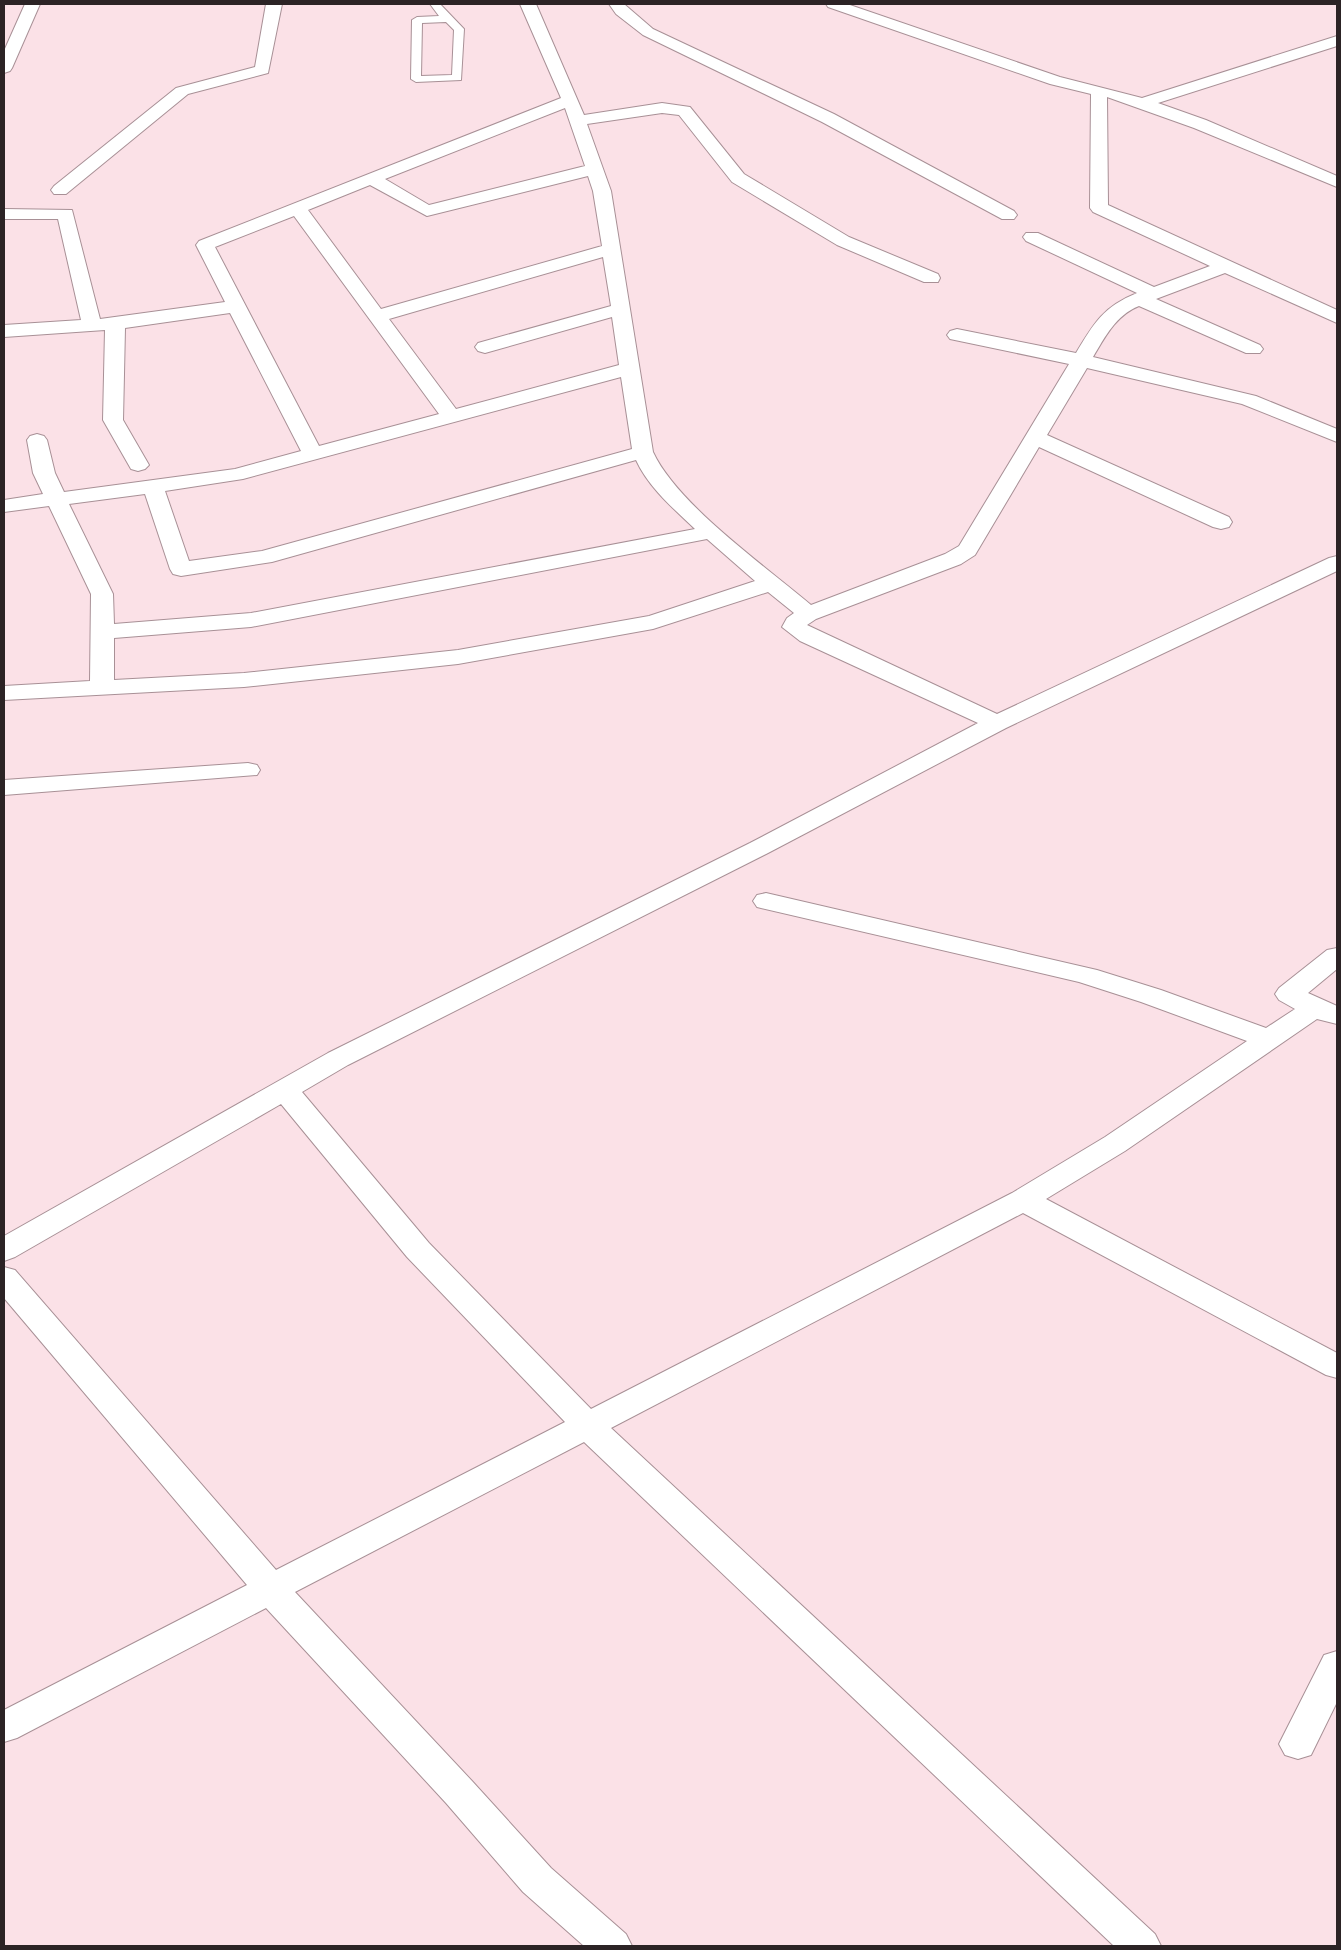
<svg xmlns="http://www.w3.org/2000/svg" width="1341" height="1950" font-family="'DejaVu Sans',sans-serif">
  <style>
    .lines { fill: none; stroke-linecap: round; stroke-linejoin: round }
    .service-casing { stroke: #a89096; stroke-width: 2 }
    .minor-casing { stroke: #a89096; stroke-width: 2 }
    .service { fill: #fff; fill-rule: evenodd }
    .minor { fill: #fff; fill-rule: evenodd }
  </style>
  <rect width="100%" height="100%" fill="#fbe1e7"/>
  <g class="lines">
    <defs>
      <path id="service" d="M430,4H440L464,29L461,80L416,82L411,79L412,20L417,17L439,16ZM446,22L454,30L452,75L421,76L422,23Z"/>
      <path id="minor" d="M25,4H40L12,68L10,71L4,73V51Z
        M266,4H282L268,73L188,94L66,194H54L51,190L54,186L176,88L255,67Z
        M520,4H536L584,115L662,103L690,107L744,174L849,237L938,274L940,278L938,282H924L837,245L732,182L679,115L662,113L587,124L611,191L653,452C677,504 765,566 811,605L945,554L959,546L1069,364L950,339L947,335L950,331L957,329L1076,353C1094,323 1103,307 1137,293L1026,241L1023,237L1026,233H1038L1154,287L1210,266L1093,212L1090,208L1091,94L1050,84L828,7L826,4H847L1060,77L1142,98L1337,36V46L1158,103L1206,120L1337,176V187L1194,128L1107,97L1108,205L1337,310V323L1225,273L1156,299L1260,345L1263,349L1260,353H1246L1139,306C1116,315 1105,337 1093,357L1256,396L1337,429V442L1242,404L1087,368L1047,435L1229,517L1232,522L1229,527L1221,529L1213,527L1039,447L975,555L961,564L816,619L807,625L997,714L1329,558L1337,556V571L1006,728L768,853L348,1065L302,1092L429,1243L591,1409L1012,1193L1105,1137L1247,1041L1141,1002L1079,982L757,907L753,901L757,895L766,893L1097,970L1161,990L1266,1028L1295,1009L1279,1000L1275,994L1279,988L1327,950L1337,948V969L1308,993L1337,1006V1024L1317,1019L1125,1151L1046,1199L1337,1353V1378L1326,1375L1023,1213L611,1428L1155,1934L1161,1946H1114L584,1442L295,1592L472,1781L551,1868L626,1934L632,1946H584L523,1892L446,1803L266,1608L17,1738L4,1742V1710L247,1585L4,1298V1267L15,1270L276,1570L565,1422L407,1257L281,1104L15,1257L4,1261V1236L328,1053L750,843L978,723L800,641L782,627L787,618L794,613L768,592L653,629L458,664L244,687L4,700V686L90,681L91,594L49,506L4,512V500L43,494L33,473L27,440L30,436L37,434L44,436L47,440L55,473L64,492L235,469L301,451L230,313L125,328L123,420L149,465L145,469L138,471L131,469L103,420L105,330L4,337V325L81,320L58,219H4V209L72,210L100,319L225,302L196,245L199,241L561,98ZM565,108L585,166L429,205L385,179ZM588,176L593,191L602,246L381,309L308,210L370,185L427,216ZM294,216L439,414L319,446L215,247ZM603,257L611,306L478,343L475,347L478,351L485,353L612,317L619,365L456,409L389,319ZM621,377L632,449L262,551L189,561L165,491L243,479ZM636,460C649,488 673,508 695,529L251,613L114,624L113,594L69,504L145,494L170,569L173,574L181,576L272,562ZM707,539L755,581L649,616L458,650L244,673L114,680V638L251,627Z
        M609,4H624L653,29L834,114L1014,211L1017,215L1014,219H1002L822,122L643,35L616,14Z
        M248,763L257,765L260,770L257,775L4,795V780Z
        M1337,1651V1702L1311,1755L1298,1759L1285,1755L1279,1744L1319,1665L1324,1655Z"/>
    </defs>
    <use href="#service" class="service-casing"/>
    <use href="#minor" class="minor-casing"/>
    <use href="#service" class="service"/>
    <use href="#minor" class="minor"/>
  </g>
  <rect width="1341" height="1950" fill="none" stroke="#2c2325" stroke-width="10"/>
</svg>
